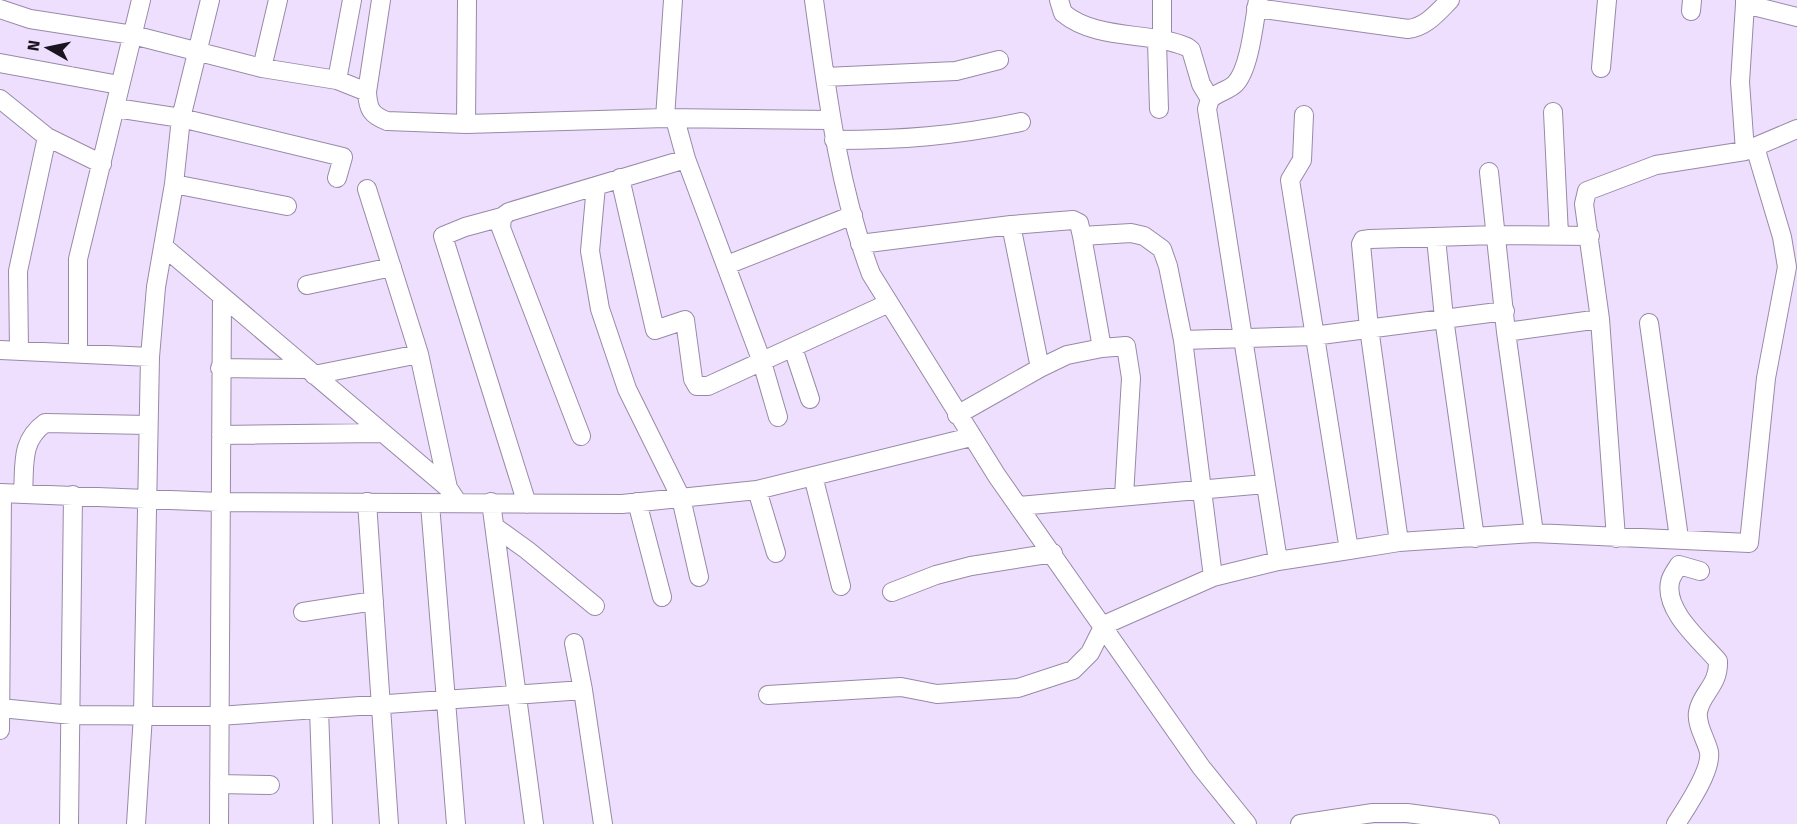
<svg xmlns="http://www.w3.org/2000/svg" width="1797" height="824" font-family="'Fira Sans',sans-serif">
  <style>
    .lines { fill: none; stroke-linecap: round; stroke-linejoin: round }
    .minor-casing { stroke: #988aa7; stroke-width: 20 }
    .minor { stroke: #fff; stroke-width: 18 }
  </style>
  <rect width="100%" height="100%" fill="#eedffe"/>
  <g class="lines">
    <defs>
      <path id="minor" d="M814,0C827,93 838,186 871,274L997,476L1201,767L1247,824
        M1059,0L1063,13C1097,41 1149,31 1187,47L1191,50L1201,84L1210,99
        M1258,0C1254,21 1250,69 1235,84C1229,90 1218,92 1210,99L1207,109L1278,561
        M1745,0V4L1797,17
        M1745,4L1740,82L1745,151
        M1256,8L1408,29C1426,27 1437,13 1450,0
        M0,9L30,19L133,35L262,68L337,80L367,92C368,109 371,115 387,121L466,124L665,118L831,120
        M1691,11L1692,0
        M1157,41L1159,109
        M1162,42V0
        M0,63L119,85
        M262,68L278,0
        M1601,68L1607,0
        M825,77L956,71L999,60
        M337,80L352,0
        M367,92L381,0
        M0,99L47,137L102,164
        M116,108L181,118L343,157L337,178
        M1553,112L1559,235
        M1304,115L1302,160L1290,180L1349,550
        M665,118L673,0
        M675,119L686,159L762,362L778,417
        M466,124L467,0
        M834,140C901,140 955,136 1021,122
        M1489,172L1506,332L1534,533
        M620,178L655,330L685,320L693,379L697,386H708L889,303
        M174,184L287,206
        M596,186L590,251L600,309L627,389L681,498L699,577
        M367,189L419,354
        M502,217L465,227L443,236L527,504
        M1011,225L1073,220L1079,223L1082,236L1102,348L1067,355L1040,368
        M1082,236L1131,233L1144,236L1162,249L1168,266L1183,340L1213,577
        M1436,238L1444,318L1475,538
        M860,244L1011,225L1040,368L957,415
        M163,246L448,488L458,503
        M727,265L853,215
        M307,285L392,267
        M1649,323L1679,538
        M1506,332L1600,319
        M1183,340L1313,336L1505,311
        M793,348L810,399
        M1102,348L1126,346L1131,378L1124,496
        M0,350L150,357
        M19,350L18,271L47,137
        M78,354V259L141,0
        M220,368L306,369
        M314,375L419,354L448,488
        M221,435L380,433
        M581,436L501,228L502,217L509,212L686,159
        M813,476L841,586
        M757,490L776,553
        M0,493L219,502L622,504L757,490L971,437
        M23,493C25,465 20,441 45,423L148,425
        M367,502L389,824
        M491,502L534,824
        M637,502L662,597
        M430,504L456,824
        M1019,506L1265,484
        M495,527L527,550L595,606
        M1616,538L1600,319L1584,204L1587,191L1656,165L1745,151L1797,129
        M1399,542L1369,328L1361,244L1363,240L1370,239L1496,235L1590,236
        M892,592L936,575L971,566L1053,553
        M303,612L374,601
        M574,643L583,690L603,824
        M768,695L901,687L937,694L1018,688L1073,670L1090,653L1104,625L1213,577L1278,561L1349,550L1399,542L1534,533L1749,543L1766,378L1787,267L1782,237L1755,147
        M0,708L72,715L219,716L583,690
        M319,709L323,824
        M0,730L2,493
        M219,784L270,785
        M69,824L73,495
        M136,824L143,715L150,357L156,287L174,184L181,118L210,0
        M219,824L222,296
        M1300,824L1373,813H1407L1490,824
        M1676,824C1686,808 1712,771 1709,752C1706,739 1696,725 1698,712C1701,693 1719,686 1718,661C1701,641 1664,611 1670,582C1671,576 1676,570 1679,565L1700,571"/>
    </defs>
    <use href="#minor" class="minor-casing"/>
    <use href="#minor" class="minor"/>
  </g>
  <g transform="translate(48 48) rotate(279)" stroke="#eedffe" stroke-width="4.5" paint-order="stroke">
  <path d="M0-4.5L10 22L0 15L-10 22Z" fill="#19141e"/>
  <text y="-9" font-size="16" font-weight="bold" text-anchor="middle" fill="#19141e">N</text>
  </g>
</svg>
